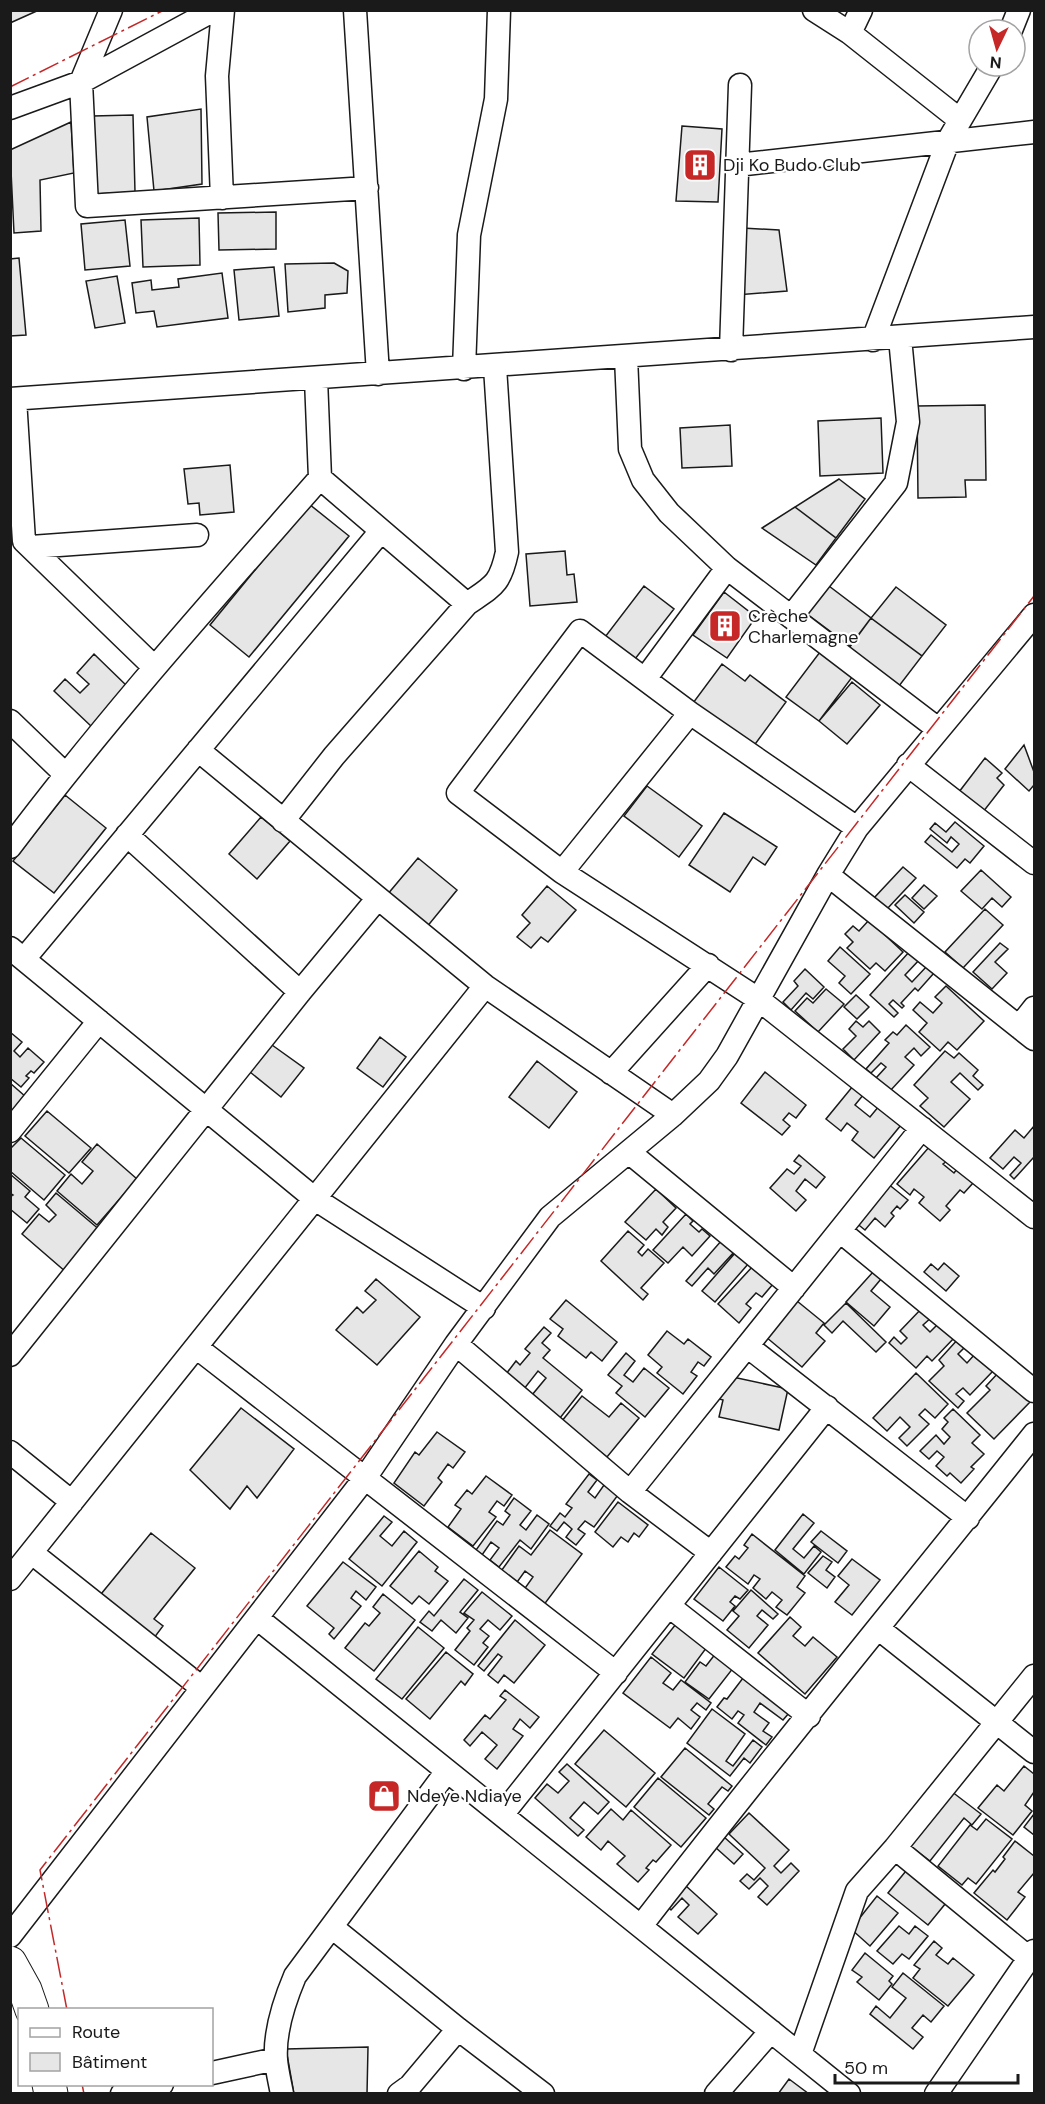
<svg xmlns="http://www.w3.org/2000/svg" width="1045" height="2104" font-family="'DM Sans',sans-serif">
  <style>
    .building { fill: #e6e6e6; stroke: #1a1a1a; stroke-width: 1.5 }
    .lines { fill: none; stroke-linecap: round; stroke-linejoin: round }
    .street-casing { stroke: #1a1a1a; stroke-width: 25 }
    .primary-casing { stroke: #1a1a1a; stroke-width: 35 }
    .street { stroke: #fff; stroke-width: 22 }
    .primary { stroke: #fff; stroke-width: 33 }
    .power { stroke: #c62828; stroke-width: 1.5; stroke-dasharray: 21 4.5 3 4.5; stroke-linecap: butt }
    .labels { text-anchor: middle; stroke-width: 4.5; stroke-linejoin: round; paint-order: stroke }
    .poi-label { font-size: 18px; fill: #1a1a1a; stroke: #fff; text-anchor: start }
  </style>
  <rect width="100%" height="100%" fill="#fff"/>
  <path class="building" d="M10,10H39L10,23Z
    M201,109L202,184L154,191L147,117Z
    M133,115L135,192L95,194L93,116Z
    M71,122L74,173L40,180L41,231L14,233L10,150Z
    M682,126L722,129L718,202L676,201Z
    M276,212V249L219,250L218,213Z
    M199,218L200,265L143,267L141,220Z
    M125,220L130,266L85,270L81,224Z
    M742,228L779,230L787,291L736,295Z
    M19,258L26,335L10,336V259Z
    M334,263L348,271L347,293L325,295V308L288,312L285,264Z
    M274,267L279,316L239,320L234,270Z
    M222,273L228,318L157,327L154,311L136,313L132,283L151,280L152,290L179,287L178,279Z
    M117,276L125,323L95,328L86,281Z
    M985,405L986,480H965L966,497L918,498L917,406Z
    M881,418L883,473L820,476L818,421Z
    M730,425L732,466L682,468L680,428Z
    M230,465L234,512L200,515L199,503L188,504L184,469Z
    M839,479L865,499L836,538L795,507Z
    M309,504L349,536L249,657L210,625Z
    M795,507L836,538L816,565L762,528Z
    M565,551L567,575L574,574L577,602L530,606L526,554Z
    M825,583L871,618L850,646L803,611Z
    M644,586L674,609L635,659L605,637Z
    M896,587L946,625L922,656L871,618Z
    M724,592L756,617L727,658L693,635Z
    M871,618L922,656L899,686L849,648Z
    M820,652L853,676L819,721L786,697Z
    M94,654L129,688L92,727L54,691L65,679L80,693L89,684L77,673Z
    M722,664L745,681L750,675L786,702L753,747L693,703Z
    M852,682L880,705L847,744L819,721Z
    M1024,745L1034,772V785L1029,791L1005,769Z
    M985,758L1002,773L997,778L1004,785L983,812L959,792Z
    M647,786L702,826L679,857L624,816Z
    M65,795L106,828L54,893L13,861Z
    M724,813L777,847L765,865L753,857L730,892L689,865Z
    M261,817L290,841L257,879L229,854Z
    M955,822L984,846L970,863L965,859L957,868L925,842L931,835L952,852L959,844L951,837L947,843L930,829L935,823L946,832Z
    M418,858L457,890L426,928L387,895Z
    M903,867L916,878L887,909L874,898Z
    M981,870L1011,897L1002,907L992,898L982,909L961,891Z
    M924,885L937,896L924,909L912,898Z
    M547,886L576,910L548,942L541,937L531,948L517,937L530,923L522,915Z
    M905,895L924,912L914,923L895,905Z
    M985,909L1003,925L963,968L945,952Z
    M869,920L903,952L885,971L876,963L870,969L847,948L853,942L845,934L853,926L859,931Z
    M1000,943L1008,949L995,962L1007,973L992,989L973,972Z
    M840,947L870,974L851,994L839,983L845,976L828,961Z
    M910,951L920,959L905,975L912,982L927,966L934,973L918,991L915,988L901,1003L904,1006L902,1008L893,1000L889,1004L898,1013L894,1017L870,995Z
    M805,969L824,987L813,999L806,993L791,1010L783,1002L798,986L794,981Z
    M946,986L984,1021L957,1050L948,1042L940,1051L919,1032L927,1023L913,1010L920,1002L933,1013L942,1003L935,997Z
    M826,989L844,1004L818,1032L795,1011L807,998L813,1003Z
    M856,995L869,1007L857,1019L844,1007Z
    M856,1021L863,1027L869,1021L880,1032L854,1060L843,1049L856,1036L849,1029Z
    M906,1025L930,1047L921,1056L914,1048L905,1057L914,1065L890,1091L876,1078L886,1067L881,1063L871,1073L866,1069L889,1043L885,1040L893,1032L897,1035Z
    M10,1032L22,1042L14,1051L20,1057L28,1048L44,1062L34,1073L31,1071L26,1076L29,1078L21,1087L10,1078Z
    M380,1037L406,1057L383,1087L357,1068Z
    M272,1045L304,1068L281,1097L250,1072Z
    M945,1051L954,1058L959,1053L978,1070L973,1076L983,1085L978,1090L960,1073L951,1082L970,1099L944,1127L920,1106L928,1098L914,1085Z
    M537,1061L577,1092L549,1128L509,1097Z
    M765,1072L806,1105L796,1118L789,1113L783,1120L790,1126L782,1135L741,1103Z
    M10,1083L26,1097L10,1114Z
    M853,1086L864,1094L855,1105L870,1117L879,1106L901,1125L874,1158L852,1140L858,1132L847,1123L841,1131L826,1119Z
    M47,1111L91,1148L69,1173L25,1136Z
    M1034,1126V1157L1014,1179L1010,1175L1021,1163L1014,1157L1003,1169L990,1158L1015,1130L1024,1138Z
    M21,1138L65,1175L44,1200L10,1171V1149Z
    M97,1144L137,1179L97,1225L57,1191L71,1174L82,1184L93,1171L82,1162Z
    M930,1146L947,1161L943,1164L954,1173L957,1169L973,1183L964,1193L960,1190L946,1206L950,1210L940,1221L919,1203L924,1197L914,1189L910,1195L897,1184Z
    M799,1155L825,1177L816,1188L805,1179L796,1191L806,1200L796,1211L770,1188L787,1169L794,1174L801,1166L794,1161Z
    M10,1174L30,1191L25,1197L39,1209L27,1223L10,1209V1197L13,1195L10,1193Z
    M887,1183L908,1200L900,1209L897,1206L891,1213L894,1216L885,1227L875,1218L865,1230L855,1222Z
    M656,1189L676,1208L663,1222L668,1227L662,1235L656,1229L646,1240L625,1222Z
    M56,1193L101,1231L66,1272L22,1234L39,1214L49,1222L56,1215L46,1205Z
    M686,1214L693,1221L690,1224L699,1232L702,1229L710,1236L692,1256L683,1247L668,1263L653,1250Z
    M628,1231L644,1245L638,1252L642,1256L648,1249L664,1263L641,1288L648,1294L643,1300L601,1261Z
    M722,1240L735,1251L714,1274L708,1268L692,1286L686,1281Z
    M736,1252L749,1263L715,1302L702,1291Z
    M944,1263L959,1276L946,1291L924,1272L931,1264L938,1270Z
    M753,1266L773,1284L762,1297L756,1293L746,1304L751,1308L739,1323L718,1304Z
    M873,1272L881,1279L871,1291L890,1307L874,1326L846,1302Z
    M376,1279L420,1317L377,1365L336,1330L357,1307L363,1313L376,1300L365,1291Z
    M566,1300L617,1342L602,1361L591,1352L586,1358L558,1336L563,1329L550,1319Z
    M797,1301L824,1323L816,1333L825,1341L802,1367L766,1337Z
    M846,1303L886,1342L876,1352L843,1321L832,1333L824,1325Z
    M923,1307L933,1316L923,1325L930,1332L940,1322L955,1337L932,1361L927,1356L916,1368L889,1343L894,1337L901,1344L907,1338L900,1331Z
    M544,1327L551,1333L542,1343L550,1350L543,1358L582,1390L560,1418L532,1395L546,1378L538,1371L524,1389L506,1374L516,1361L520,1365L530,1353L525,1349Z
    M667,1331L684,1344L688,1339L711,1357L704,1366L698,1362L691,1372L697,1376L683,1394L657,1373L662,1367L648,1355Z
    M959,1338L967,1345L958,1354L967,1363L975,1354L993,1371L970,1395L963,1388L956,1394L964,1401L958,1408L929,1381L944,1366L939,1360Z
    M626,1353L635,1361L624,1375L633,1382L644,1368L669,1388L645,1417L616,1393L622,1386L608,1375Z
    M999,1372L1030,1402L994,1439L967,1413L990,1390L986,1386Z
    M916,1373L948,1404L935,1418L925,1409L919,1415L929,1424L907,1446L899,1438L910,1427L900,1417L887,1431L873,1418Z
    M728,1376L788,1389L779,1430L719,1417L723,1400L716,1398Z
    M582,1396L609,1417L621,1403L639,1418L607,1457L562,1421Z
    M241,1408L294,1449L257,1498L247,1486L230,1509L190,1470Z
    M953,1409L980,1435L972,1443L984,1454L971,1467L974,1469L961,1483L950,1473L947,1476L936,1466L944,1457L937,1451L929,1459L920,1451L936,1435L944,1444L950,1437L942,1429L948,1422L944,1418Z
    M437,1432L465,1452L453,1468L448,1464L438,1478L442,1482L424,1506L394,1483L415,1452L419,1455Z
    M589,1474L597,1480L588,1492L595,1498L604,1485L618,1495L594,1527L585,1521L578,1529L585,1534L576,1545L566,1537L572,1529L564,1522L557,1531L550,1526L560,1513L565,1517L572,1508L566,1504Z
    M486,1476L512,1495L504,1506L497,1501L489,1512L496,1517L473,1546L448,1527L461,1509L455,1505L467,1490L472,1494Z
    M514,1498L531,1511L520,1525L526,1530L537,1515L549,1524L531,1549L520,1540L499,1567L490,1560L499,1548L491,1542L482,1555L476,1550L497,1521L503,1525L510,1515L505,1511Z
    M618,1502L648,1525L639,1537L634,1533L628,1542L621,1537L613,1547L595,1532Z
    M803,1514L814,1523L793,1549L804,1558L814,1546L821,1552L804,1574L775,1550Z
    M384,1516L392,1522L380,1536L392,1546L404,1531L417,1542L382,1586L349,1559Z
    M550,1530L582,1554L543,1606L523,1591L533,1577L525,1571L515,1585L499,1574L519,1546L531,1555Z
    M821,1531L847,1551L838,1563L811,1542Z
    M151,1533L195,1568L154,1619L163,1626L151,1642L97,1599Z
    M752,1534L805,1576L797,1587L805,1593L787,1615L776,1607L782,1600L772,1592L766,1599L753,1588L760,1579L754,1575L748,1584L726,1567L735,1556L739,1559L748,1548L744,1545Z
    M419,1551L438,1567L435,1571L448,1581L429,1604L419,1596L412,1604L390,1586Z
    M823,1556L832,1562L826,1570L835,1577L827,1588L808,1573Z
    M852,1559L880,1580L852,1615L835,1602L849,1585L838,1576Z
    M343,1562L376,1587L366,1600L356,1591L351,1598L361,1606L334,1639L329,1634L334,1628L307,1606Z
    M719,1567L748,1590L740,1599L735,1596L730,1602L735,1606L723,1621L694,1599Z
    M464,1579L478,1590L460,1612L468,1618L456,1633L441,1620L432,1631L420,1622L429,1611L434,1616Z
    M751,1590L778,1614L773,1619L762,1610L757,1616L768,1625L749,1648L727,1630L739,1616L733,1611Z
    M482,1592L512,1616L500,1630L488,1620L480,1629L489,1636L483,1643L488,1647L474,1665L455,1650L470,1631L467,1628L474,1620L464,1613Z
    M383,1594L415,1620L374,1671L345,1648L365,1623L369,1626L380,1613L373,1607Z
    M790,1617L801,1627L793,1636L805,1646L813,1637L837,1657L805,1694L758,1653Z
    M515,1620L545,1645L514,1683L504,1675L498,1683L488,1675L502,1657L498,1654L484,1671L478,1666Z
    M676,1624L707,1647L684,1678L652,1654Z
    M418,1627L444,1648L402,1699L376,1679Z
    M446,1652L473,1674L465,1685L461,1681L430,1719L406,1699Z
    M716,1653L734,1667L709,1699L685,1682L700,1662L706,1666Z
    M651,1657L671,1673L663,1683L673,1690L681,1680L711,1703L706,1710L697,1703L691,1710L700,1717L691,1729L678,1718L670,1728L623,1693Z
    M743,1678L789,1713L783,1720L760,1703L754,1712L769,1723L763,1731L772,1737L766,1745L738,1723L744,1715L738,1711L732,1719L717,1707L724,1698L727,1699Z
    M505,1690L539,1717L530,1728L520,1719L513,1729L523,1736L497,1769L485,1759L497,1745L482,1732L470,1746L464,1740L485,1715L490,1719L506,1700L500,1696Z
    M712,1709L745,1734L726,1761L733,1766L753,1740L762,1747L750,1763L744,1758L730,1776L687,1743Z
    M604,1730L655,1773L626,1807L575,1764Z
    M685,1748L732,1786L728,1791L722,1787L708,1804L714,1809L709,1815L661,1777Z
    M567,1764L609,1802L598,1814L584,1802L570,1818L584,1830L578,1836L535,1798L547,1784L558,1793L569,1781L559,1772Z
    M1024,1766L1034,1774V1792L1025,1805L1032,1811L1013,1835L978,1808L997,1785L1004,1791Z
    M658,1778L706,1818L681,1847L634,1807Z
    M947,1788L981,1814L972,1825L964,1818L930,1861L909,1845Z
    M611,1809L623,1820L631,1810L671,1845L656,1862L653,1860L646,1868L649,1870L638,1882L617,1864L625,1856L608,1841L601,1850L586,1837Z
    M749,1813L789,1850L774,1866L781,1873L791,1863L799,1871L767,1905L758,1897L768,1886L760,1878L749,1889L740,1881L747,1874L754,1880L765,1868L729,1834Z
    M1034,1814V1835L1024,1827Z
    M986,1819L1012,1839L976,1884L968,1878L962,1885L938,1866L970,1825L977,1830Z
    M724,1837L743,1854L734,1864L715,1847Z
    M1015,1841L1034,1856V1873L1018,1892L1025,1897L1007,1920L974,1893L993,1870L995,1872L1005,1859L1003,1857Z
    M910,1866L950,1898L928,1925L888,1893Z
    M686,1886L717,1914L698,1934L678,1917L689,1905L682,1898L671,1910L665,1904Z
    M877,1896L898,1913L870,1946L851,1929Z
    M899,1926L909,1934L915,1926L928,1936L909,1959L902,1954L893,1964L877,1951Z
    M934,1941L942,1948L936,1955L948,1964L953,1958L974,1975L948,2006L913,1978L920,1969L914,1965Z
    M865,1953L893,1976L889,1981L892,1984L879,2000L857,1982L862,1977L852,1970Z
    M903,1973L944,2006L931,2022L923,2015L912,2028L923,2037L913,2049L870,2014L876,2006L890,2018L906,1998L892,1987Z
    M368,2047L367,2094H294L286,2049Z
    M789,2079L809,2094H778Z"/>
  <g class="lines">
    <defs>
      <path id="street" d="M111,10L81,82L87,206L367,188
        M355,10L378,374
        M814,10L850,33L960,120
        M1011,30L1019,10
        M850,33L861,10
        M10,108L81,82L214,10
        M737,165L1034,132
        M222,198L217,76L223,10
        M873,340L948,141L992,66
        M731,350L740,85
        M626,357L630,449L643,480L669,513L727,568L938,729
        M464,369L469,235L496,99L499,10
        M10,399L1034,327
        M15,399L24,541L154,667
        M320,478L467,604C493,586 500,585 507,552L495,367
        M31,547L197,535
        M791,617L896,483L908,422L900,338
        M645,679L727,568
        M10,721L65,774
        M198,750L485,986L673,1115
        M908,765L1034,863
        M283,821L334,756L467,604
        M857,828L690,713L580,631L458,793L562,872L758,999L1034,1217
        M127,835L300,992
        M10,847C107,718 214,599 320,478L316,379
        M562,872L690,713
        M828,875L1034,1039
        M10,948L315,1199L484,1308
        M24,959L381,531
        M1019,1027L1034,1008
        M611,1073L708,965
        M10,1131L99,1021
        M630,1153L794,1288
        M840,1231L1034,1391
        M456,1344L630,1492L711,1553
        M747,1346L968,1518
        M196,1347L616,1673
        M10,1355L300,992L378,898
        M10,1452L72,1502
        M630,1492L922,1128
        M32,1553L202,1688
        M10,1579L485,986
        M669,1606L809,1716
        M257,1618L849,2094
        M879,1629L1034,1752
        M502,1815L827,1407
        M895,1848L1029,1958
        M641,1926C769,1760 903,1598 1034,1434
        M333,1928L458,2029L543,2094
        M10,1936L365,1478L456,1344L550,1217L673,1115L709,1081L727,1056L828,875L857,828L1034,615
        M800,2054L857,1891L895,1848L1034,1676
        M212,2073L276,2059
        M122,2094L162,2084
        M282,2094C280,2083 277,2071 276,2060C274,2032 284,2002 295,1976L447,1771
        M399,2094L410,2086L458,2029
        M716,2094L771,2031
        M936,2094L1034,1951"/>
      <path id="primary" d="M10,1963L25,1990L32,2010
        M49,2084L51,2094"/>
    </defs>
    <use href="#street" class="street-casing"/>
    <use href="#primary" class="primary-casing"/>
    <use href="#street" class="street"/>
    <use href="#primary" class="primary"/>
    <path class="power" d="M10,87L164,10
      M67,2010L40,1870L1034,596
      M82,2084L84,2094"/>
  </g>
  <defs>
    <symbol id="building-square" viewBox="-11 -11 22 22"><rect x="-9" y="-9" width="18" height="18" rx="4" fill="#c62828" stroke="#fff"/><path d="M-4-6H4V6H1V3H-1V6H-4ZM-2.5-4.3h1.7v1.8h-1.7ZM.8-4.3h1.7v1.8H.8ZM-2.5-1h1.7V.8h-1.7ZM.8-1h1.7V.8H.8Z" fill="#fff"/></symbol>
    <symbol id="shop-square" viewBox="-11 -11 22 22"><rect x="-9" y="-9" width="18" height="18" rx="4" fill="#c62828" stroke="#fff"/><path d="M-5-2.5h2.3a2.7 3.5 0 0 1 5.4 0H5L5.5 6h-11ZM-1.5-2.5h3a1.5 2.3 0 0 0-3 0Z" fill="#fff"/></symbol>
  </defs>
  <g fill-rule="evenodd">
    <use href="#building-square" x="681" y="146" width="38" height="38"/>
    <use href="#building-square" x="706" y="607" width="38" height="38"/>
    <use href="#shop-square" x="365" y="1777" width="38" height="38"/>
  </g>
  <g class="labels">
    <g class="poi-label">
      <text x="723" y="171">Dji Ko Budo Club</text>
      <text x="748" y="622">Crèche<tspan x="748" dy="21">Charlemagne</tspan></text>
      <text x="407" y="1802">Ndeye Ndiaye</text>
    </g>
  </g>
  <rect width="1045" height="2104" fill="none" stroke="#1a1a1a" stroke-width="24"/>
  <rect x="18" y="2008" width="195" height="78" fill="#ffffff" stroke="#a3a3a3" stroke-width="1.5"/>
  <rect x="30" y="2028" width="30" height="9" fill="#ffffff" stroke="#a3a3a3" stroke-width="1.5"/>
  <text x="72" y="2038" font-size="18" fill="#1a1a1a">Route</text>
  <rect x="30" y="2053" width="30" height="18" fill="#e6e6e6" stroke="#a3a3a3" stroke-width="1.5"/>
  <text x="72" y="2068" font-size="18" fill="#1a1a1a">Bâtiment</text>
  <g transform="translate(997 48) rotate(185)"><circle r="28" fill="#ffffff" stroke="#a3a3a3" stroke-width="1.5"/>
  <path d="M0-4.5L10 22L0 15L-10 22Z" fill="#c62828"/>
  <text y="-9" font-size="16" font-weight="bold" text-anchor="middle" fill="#1a1a1a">N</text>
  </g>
  <path d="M835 2074v9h183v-9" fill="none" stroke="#1a1a1a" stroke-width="3"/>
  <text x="844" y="2074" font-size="18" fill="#1a1a1a" stroke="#ffffff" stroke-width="4.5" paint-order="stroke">50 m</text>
</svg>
